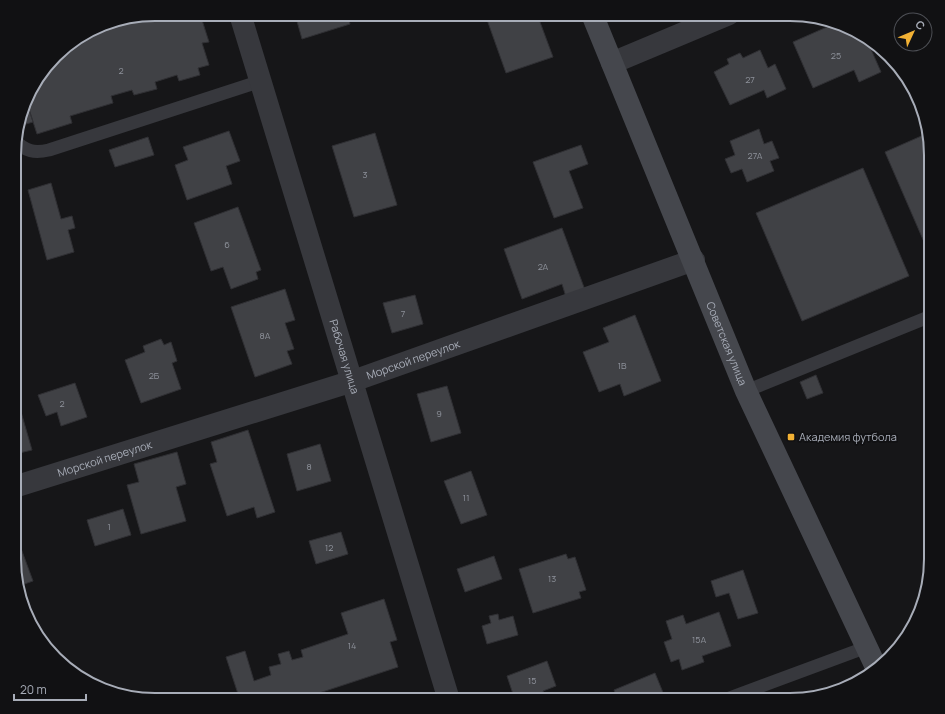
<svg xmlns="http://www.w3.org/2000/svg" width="945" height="714" font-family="Manrope,sans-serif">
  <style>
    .building { fill: #404145; stroke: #303034 }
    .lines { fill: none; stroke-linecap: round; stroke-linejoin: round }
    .lane { stroke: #37383d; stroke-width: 13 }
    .street { stroke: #37383d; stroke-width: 22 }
    .secondary { stroke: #45474d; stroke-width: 22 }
    .poi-dot { fill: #f2b134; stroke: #111113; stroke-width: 1.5 }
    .labels { text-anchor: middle; stroke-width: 3.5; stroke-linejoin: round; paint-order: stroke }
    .number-label { font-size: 9px; fill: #8e929b }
    .street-label { font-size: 11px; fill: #a8adb8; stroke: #111113 }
    .poi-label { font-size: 11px; fill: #a8adb8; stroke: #111113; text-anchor: start }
    .rim { fill: none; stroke: #a8adb8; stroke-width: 2 }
  </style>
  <rect width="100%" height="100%" fill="#161618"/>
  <path class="building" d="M161,14H193L194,19L201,17L209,42L202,43L209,65L198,68L200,75L179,81L177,75L155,82L157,89L134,95L132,90L111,96L113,103L70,116L72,123L37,134L27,103L33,85L62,49L102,26L134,18L135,22Z
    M295,14H347L350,24L302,39Z
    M485,14H537L553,57L506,73Z
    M836,23L843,25L866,38L881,72L859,82L854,70L813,88L793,42Z
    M760,50L768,68L775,64L786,89L767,98L764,90L730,105L714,72L729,64L727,59L740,53L743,58Z
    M27,103L33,122L19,126Z
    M759,129L764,144L772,141L779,158L770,161L774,171L747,182L742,169L731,173L725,159L735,155L730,141Z
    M229,131L240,161L226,166L232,184L187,200L175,165L188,160L183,147Z
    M375,133L397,205L354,217L332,146Z
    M926,134L931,155V258L885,152Z
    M148,137L154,155L115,167L109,150Z
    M581,145L588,164L569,171L583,208L554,218L533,162Z
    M863,168L909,276L802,321L756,213Z
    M51,183L61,219L72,216L75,228L68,230L74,252L47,260L28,190Z
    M238,207L261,270L256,272L258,279L231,289L223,267L211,271L194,223Z
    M562,228L585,290L566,297L562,284L522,299L504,249Z
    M285,289L295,320L285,323L294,349L287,351L292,364L255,377L231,307Z
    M415,295L423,324L392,333L383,303Z
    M635,315L661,381L624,396L620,384L599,392L583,352L609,342L603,328Z
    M161,339L164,345L171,342L177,361L172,363L181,389L141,403L125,360L145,352L143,346Z
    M816,375L823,393L807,399L800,382Z
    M75,383L87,417L61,426L57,412L46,416L38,395Z
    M447,386L461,433L431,442L417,394Z
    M19,405L32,450L15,454V406Z
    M248,430L275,512L257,518L254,507L227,516L210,464L217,462L211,442Z
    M320,444L331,481L297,491L287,454Z
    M177,452L186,484L176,487L186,521L141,534L127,485L139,482L134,464Z
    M471,471L487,515L461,524L444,481Z
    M123,509L131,535L95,546L87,520Z
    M341,532L348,554L316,564L309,541Z
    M16,535L33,581L19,586L14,568V536Z
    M566,554L568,559L575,557L586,590L579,592L581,598L533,613L519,569Z
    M494,556L502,579L465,592L457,569Z
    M743,570L758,613L738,619L729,593L716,597L711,581Z
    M384,599L397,640L390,642L398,667L298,700H240L226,657L245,651L254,681L271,675L269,667L281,664L278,654L289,651L292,660L303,657L301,650L348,634L341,613Z
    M719,612L731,646L702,656L704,662L682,670L679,659L671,662L664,642L672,639L666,621L683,615L686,624Z
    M498,614L499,620L513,616L518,635L487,644L482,626L491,623L489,616Z
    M547,661L556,686L543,691L546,700H515L507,676Z
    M655,673L664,695L657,698L658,700H618L614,690Z"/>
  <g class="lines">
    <path class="lane" d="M15,140C25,152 35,153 49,150L261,81
      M746,391L931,316
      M724,700L867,647"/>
    <g class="street">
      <path id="s1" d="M240,14L449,700"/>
      <path d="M612,63L729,14"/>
      <path id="s2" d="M14,487L353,381L694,260"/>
    </g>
    <path class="secondary" id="s3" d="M592,14L746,391L876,667"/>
  </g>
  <rect class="poi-dot" x="787" y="433" width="8" height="8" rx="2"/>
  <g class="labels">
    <g class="number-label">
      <text x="836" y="59">25</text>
      <text x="121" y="74">2</text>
      <text x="750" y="83">27</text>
      <text x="755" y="159">27А</text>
      <text x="365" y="178">3</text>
      <text x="227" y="248">6</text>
      <text x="543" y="270">2А</text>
      <text x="403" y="317">7</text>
      <text x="265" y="339">8А</text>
      <text x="622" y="369">1В</text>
      <text x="154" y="379">2Б</text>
      <text x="62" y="407">2</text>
      <text x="439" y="417">9</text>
      <text x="309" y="470">8</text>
      <text x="466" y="501">11</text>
      <text x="109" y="530">1</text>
      <text x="329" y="551">12</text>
      <text x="552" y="582">13</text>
      <text x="699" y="643">15А</text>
      <text x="352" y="649">14</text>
      <text x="532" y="684">15</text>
    </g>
    <g class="street-label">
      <text dy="4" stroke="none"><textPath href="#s3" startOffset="356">Советская улица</textPath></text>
      <text dy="4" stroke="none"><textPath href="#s1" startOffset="358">Рабочая улица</textPath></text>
      <text dy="4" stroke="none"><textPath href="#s2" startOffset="419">Морской переулок</textPath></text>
      <text dy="4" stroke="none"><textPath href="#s2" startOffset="95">Морской переулок</textPath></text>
    </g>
    <g class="poi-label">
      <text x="799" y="441">Академия футбола</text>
    </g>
  </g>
  <path d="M0 0H945V714H0ZM155 21H790A134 134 0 0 1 924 155V559A134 134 0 0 1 790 693H155A134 134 0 0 1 21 559V155A134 134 0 0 1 155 21Z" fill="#111113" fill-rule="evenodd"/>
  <path class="rim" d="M155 21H790A134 134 0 0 1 924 155V559A134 134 0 0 1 790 693H155A134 134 0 0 1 21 559V155A134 134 0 0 1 155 21Z"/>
  <g transform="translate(913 32) rotate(46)"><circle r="19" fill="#111113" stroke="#4d4f55"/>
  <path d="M0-3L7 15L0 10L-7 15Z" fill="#f2b134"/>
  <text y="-6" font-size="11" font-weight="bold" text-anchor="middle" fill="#a8adb8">С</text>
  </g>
  <path d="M14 694v6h72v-6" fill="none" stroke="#a8adb8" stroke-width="2"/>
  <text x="20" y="694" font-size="12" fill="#a8adb8" stroke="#111113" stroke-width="3" paint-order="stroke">20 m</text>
</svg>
